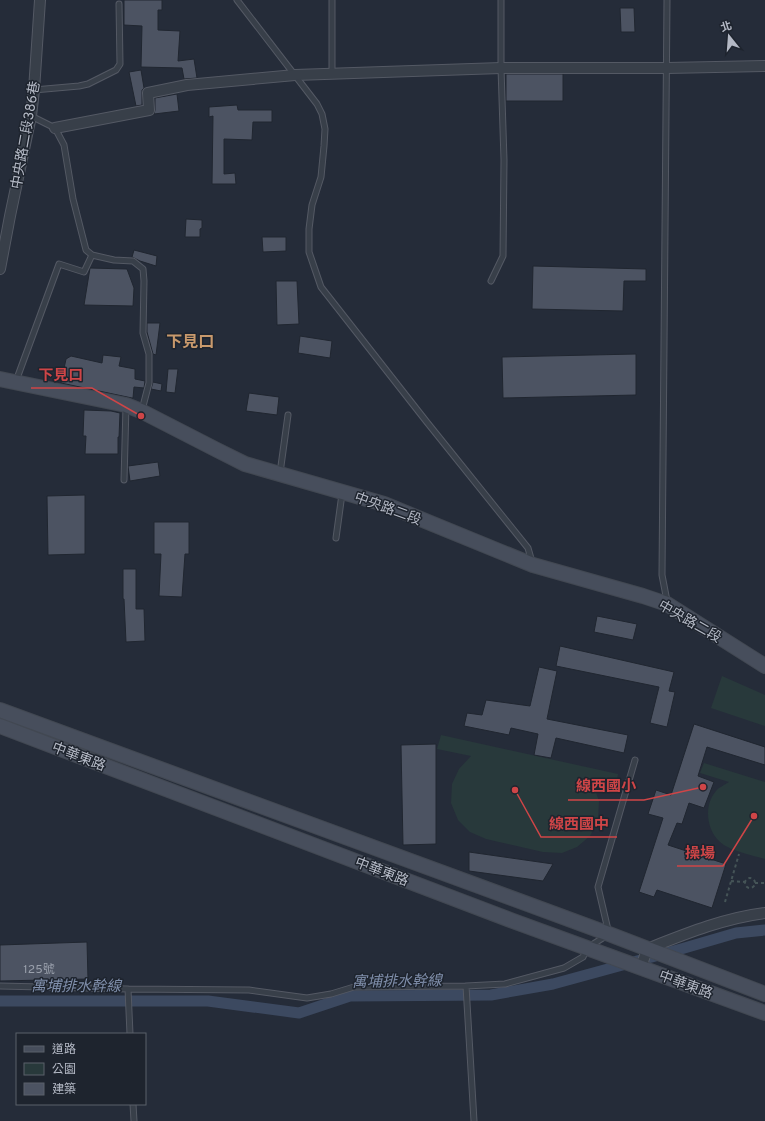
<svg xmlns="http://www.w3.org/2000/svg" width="765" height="1121" font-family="Overpass,'Noto Sans TC',sans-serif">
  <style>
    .green { fill: #28393b }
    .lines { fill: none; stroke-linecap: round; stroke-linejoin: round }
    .canal { stroke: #3c4960; stroke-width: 11 }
    .building { fill: #4c5362; stroke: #202630 }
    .lane-casing { stroke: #545964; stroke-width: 7 }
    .street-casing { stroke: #545964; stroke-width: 12 }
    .secondary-casing { stroke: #424852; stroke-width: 16 }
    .path { stroke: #455457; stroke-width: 2; stroke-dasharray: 3 3; stroke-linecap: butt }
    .lane { stroke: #383f49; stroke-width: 5 }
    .street { stroke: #383f49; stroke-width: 10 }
    .secondary { stroke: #474e5c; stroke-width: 14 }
    .labels { text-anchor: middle; stroke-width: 3; stroke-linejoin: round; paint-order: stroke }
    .number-label { font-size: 12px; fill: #9aa0ac }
    .street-label { font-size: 14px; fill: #b4b9c5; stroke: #1e242e }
    .water-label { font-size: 15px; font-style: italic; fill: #7f8eaa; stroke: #1e242e }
    .quarter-label { font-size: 16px; font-weight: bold; fill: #c8996c; stroke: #1e242e }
    .leader { fill: none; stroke: #cf4547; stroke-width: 1.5 }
    .callout-dot { fill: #cf4547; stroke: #1e242e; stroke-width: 1.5 }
    .callout-label { font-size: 15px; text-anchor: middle; font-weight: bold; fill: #cf4547; stroke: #1e242e; stroke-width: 3; stroke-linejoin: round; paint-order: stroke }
  </style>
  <rect width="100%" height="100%" fill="#252c39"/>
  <path class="green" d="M722,676L765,695V726L711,708Z
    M441,735L618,774L615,789L593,784L599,801L598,821L590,836L577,847L562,853L543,852L486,839L470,832L458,820L451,803L452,784L459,769L471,756L437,749Z
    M704,763L765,782V859C752,855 729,851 719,841C706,828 704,805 716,791C719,787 725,785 729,782L700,773Z"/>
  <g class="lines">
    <path class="canal" d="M0,1001H208L299,1013L350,996L491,995L553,984L681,949L736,933L765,930"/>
  </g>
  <path class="building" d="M124,0H162V10H158V30L180,31L178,61L194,59L197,78L184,79L182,68L141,67L142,26L124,25Z
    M620,8H634L635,32H621Z
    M141,70L144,88L142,90V105L136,106L129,72Z
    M506,74H563V101H506Z
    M177,94L179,111L154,114L155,110V98Z
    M237,105L238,110H272V122H253L252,140L224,139V174L235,173L236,184H212L213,116L209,117V107Z
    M186,219L202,220V228L200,229V237H185Z
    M262,237H286V251L263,252Z
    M134,250L157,256L156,266L140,261L132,257Z
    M533,266L646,269V281H624L623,311L532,309Z
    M90,268L127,269L134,288L133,306L84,305Z
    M276,281H297L299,324L277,325Z
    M147,323H160L156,355L153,354L147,332Z
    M300,336L332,341L330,358L298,353Z
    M636,354V395L503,398L502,357Z
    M103,355L121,357L119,366L135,369V379L145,381L144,388L134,387L133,398H132L61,383L66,359L71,356L102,363Z
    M168,369H178L175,393L166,392Z
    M153,382L162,384L161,391L151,389Z
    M249,393L279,397L277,415L246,411Z
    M84,410L111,411L120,413L119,437H118V454H85L86,436H83Z
    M158,462L160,476L130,481L128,466Z
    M85,495V554L48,555L47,496Z
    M154,522H189V554H185L182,597L159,596L161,554H154Z
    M123,569H136V609H144L145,641L126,642L124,599H123Z
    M597,616L637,624L633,640L594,632Z
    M560,646L674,672L669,691L675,692L667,727L650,723L659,687L556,666Z
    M539,667L557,671L547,719L628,735L624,753L556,738L551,758L534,755L538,734L511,728L509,735L464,726L467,713L482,715L486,700L530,706Z
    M694,724L765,747V765L707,747L698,776L714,782L704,808L689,803L682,824L677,823L668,845L726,864L712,908L657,890L654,897L639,892L663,818L648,814L656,790L671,795Z
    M436,744V844L403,845L401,745Z
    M469,852L553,864L543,881L469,871Z
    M87,942L88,979L0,981V945Z"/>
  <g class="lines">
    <defs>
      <path id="lane" d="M237,0L317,104L322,114L325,129L324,146L321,177L312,205L309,229V252L321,287L426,421L528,548L532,562
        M332,74V0
        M34,90L79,86L88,84L116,70L120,64L119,4
        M31,116L55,128L64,145L73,199L86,250L92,255L114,260L133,261L143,269L144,281L143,333L149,354V383L142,410
        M491,281L503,256L504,160L501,68V0
        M16,381L59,264L84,272L92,255
        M280,473L288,415
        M124,480L126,406
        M336,538L342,494
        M667,601L662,575L667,0
        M0,986L128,989L249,990L307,998L331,994L354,987L466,986L505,984L564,968L583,957L587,948L609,934L598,887L635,760
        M466,986L474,1121
        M128,989L130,1034
        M133,1104L134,1121"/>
      <path id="street" d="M55,128L149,110L148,93L187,85L295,75L501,68H667L765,66
        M0,269L10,216L31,116L34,90L40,0
        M641,968L647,949C685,934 724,918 765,913"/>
      <path id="secondary" d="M0,379L126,405L141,411L217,450L245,464L384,504L533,565L643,596L667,604L765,666
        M0,710L609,934L765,994
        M0,726L513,921L765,1013"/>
    </defs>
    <use href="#lane" class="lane-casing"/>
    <use href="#street" class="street-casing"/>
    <use href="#secondary" class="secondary-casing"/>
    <path class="path" d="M745 883a5 5 0 1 1 10 0a5 5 0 1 1-10 0Z
      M731,881L745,882
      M755,883H765
      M725,902L739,854"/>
    <use href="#lane" class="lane"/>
    <use href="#street" class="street"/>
    <use href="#secondary" class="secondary"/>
  </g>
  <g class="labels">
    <g class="number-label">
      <text x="39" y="973">125號</text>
    </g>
    <g class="street-label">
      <text transform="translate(25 135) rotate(-80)" y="5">中央路二段386巷</text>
      <text transform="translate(388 508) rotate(20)" y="5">中央路二段</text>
      <text transform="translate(690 621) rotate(30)" y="5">中央路二段</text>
      <text transform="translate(79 756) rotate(21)" y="5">中華東路</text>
      <text transform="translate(382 871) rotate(21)" y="5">中華東路</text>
      <text transform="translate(686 984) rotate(20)" y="5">中華東路</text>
    </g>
    <g class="water-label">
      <text transform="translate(397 981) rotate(-1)" y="5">寓埔排水幹線</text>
      <text x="76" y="991">寓埔排水幹線</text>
    </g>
    <g class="quarter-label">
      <text x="190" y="347">下見口</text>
    </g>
  </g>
  <path class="leader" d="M141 416L92 388H31M703 787L644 800H568M515 790L541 837H617M754 816L723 866H677"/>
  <g class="callout-dot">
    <circle cx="141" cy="416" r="4"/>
    <circle cx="703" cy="787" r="4"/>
    <circle cx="515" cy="790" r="4"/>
    <circle cx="754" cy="816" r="4"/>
  </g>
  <g class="callout-label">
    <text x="61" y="380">下見口</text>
    <text x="606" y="791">線西國小</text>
    <text x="579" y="829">線西國中</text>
    <text x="700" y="858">操場</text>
  </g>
  <rect x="16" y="1033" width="130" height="72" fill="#1e242e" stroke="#5a606a"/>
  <rect x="24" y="1046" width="20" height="6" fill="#474e5c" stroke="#5a606a"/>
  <text x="52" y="1053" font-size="12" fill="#b4b9c5">道路</text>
  <rect x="24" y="1063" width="20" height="12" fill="#28393b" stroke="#5a606a"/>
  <text x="52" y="1073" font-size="12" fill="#b4b9c5">公園</text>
  <rect x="24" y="1083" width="20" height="12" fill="#4c5362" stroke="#5a606a"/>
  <text x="52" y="1093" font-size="12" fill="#b4b9c5">建築</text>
  <g transform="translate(729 36) rotate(343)" stroke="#1e242e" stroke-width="3" paint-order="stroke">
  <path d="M0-3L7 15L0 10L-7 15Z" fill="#b4b9c5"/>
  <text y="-6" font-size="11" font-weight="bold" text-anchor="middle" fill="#b4b9c5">北</text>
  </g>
</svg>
